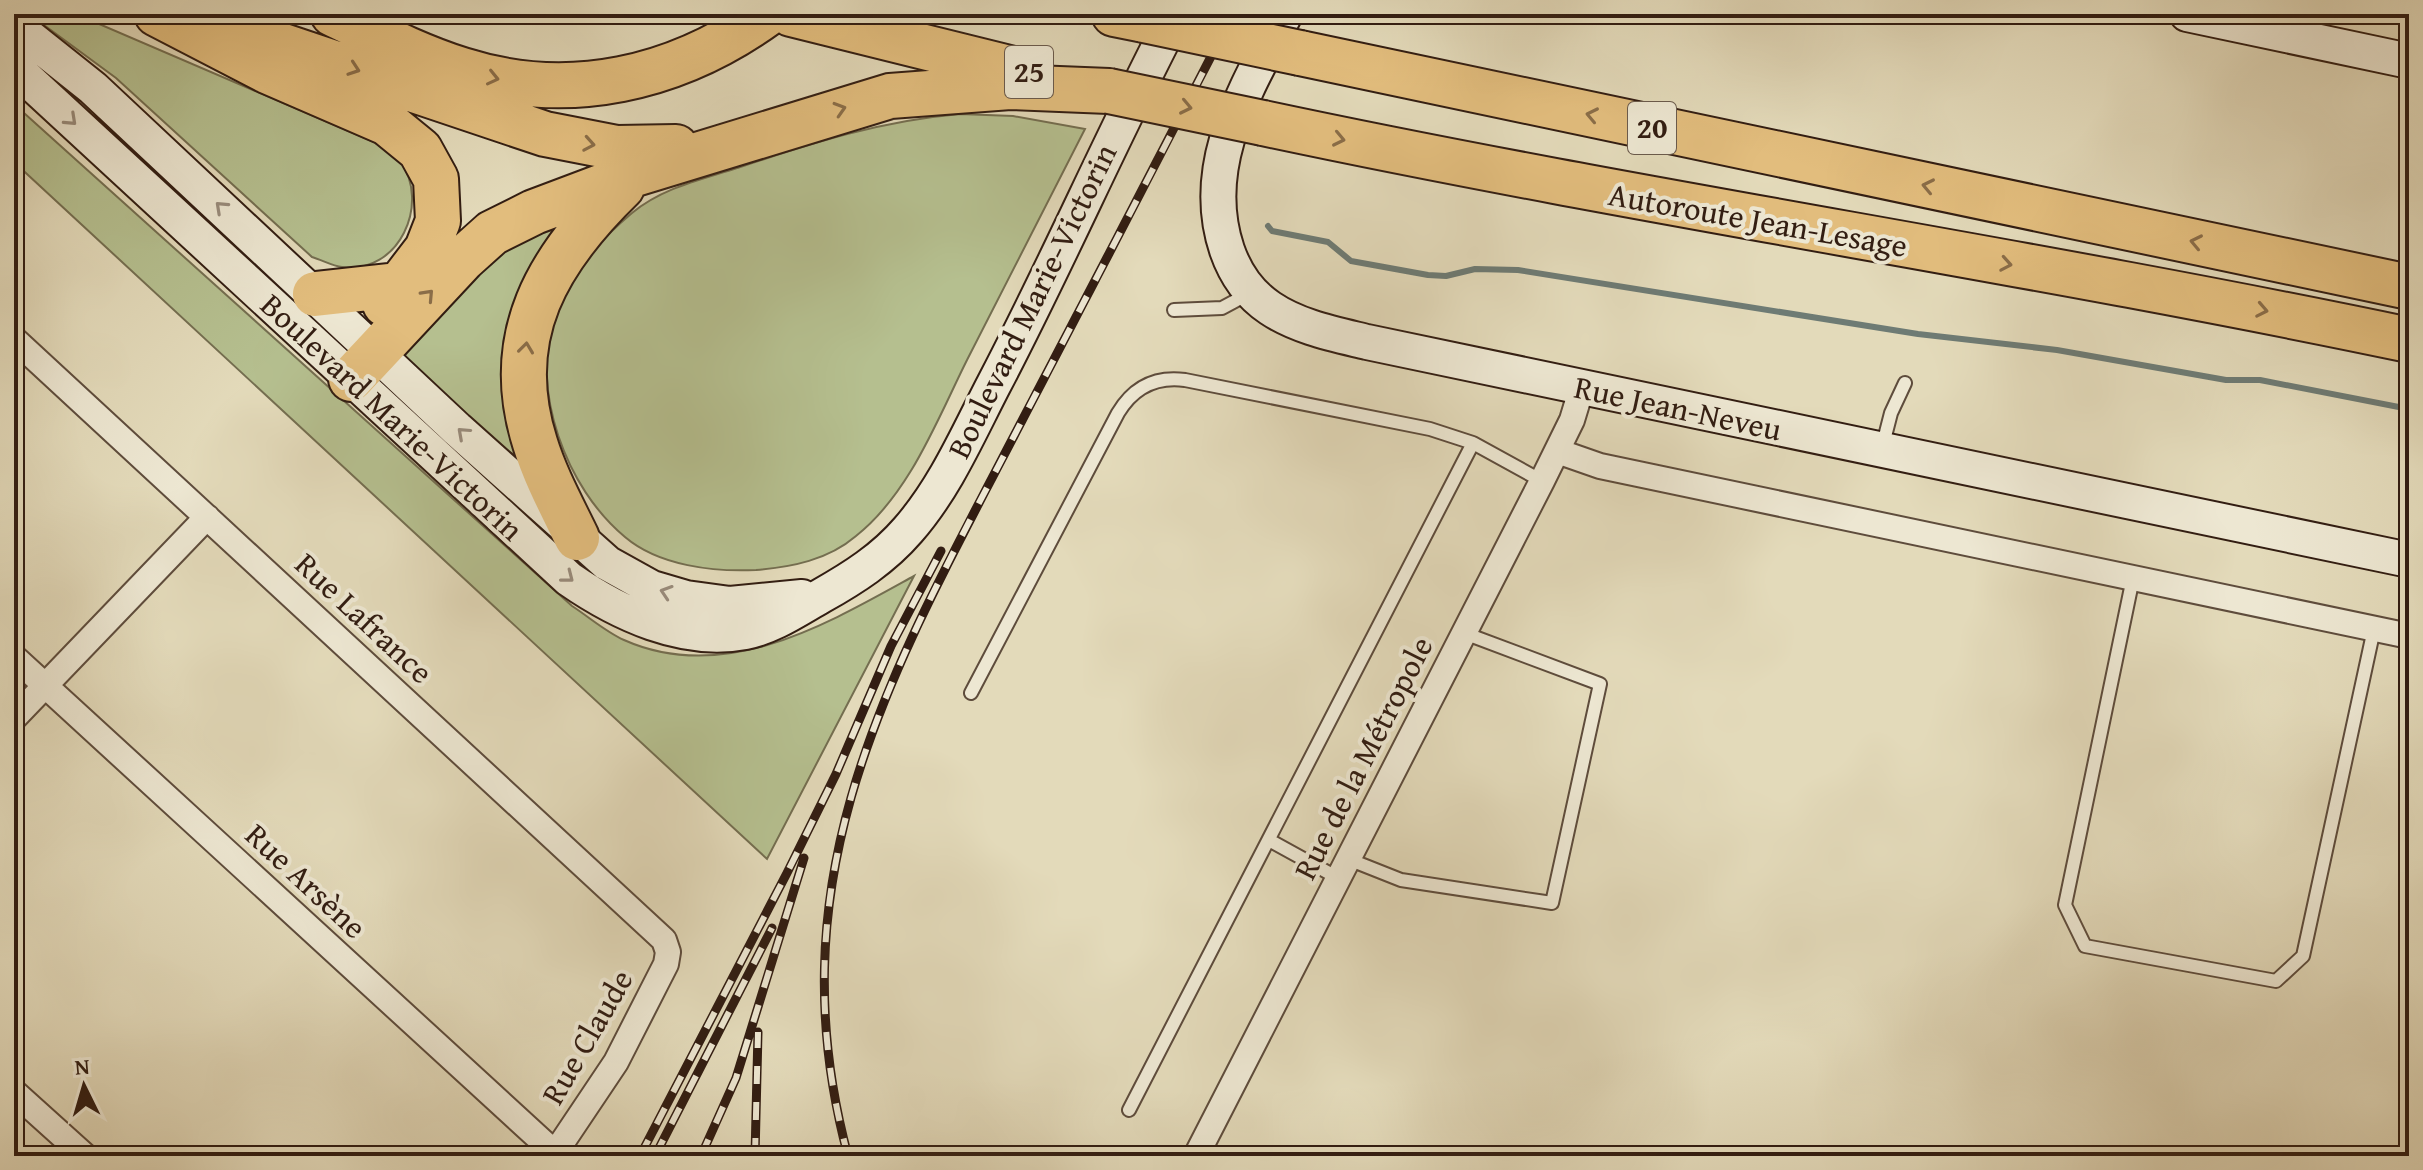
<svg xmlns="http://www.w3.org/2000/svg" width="2423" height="1170" font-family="'Gentium Book Plus',serif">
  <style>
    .green { fill: #b5bf8f; stroke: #746e50; stroke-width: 2 }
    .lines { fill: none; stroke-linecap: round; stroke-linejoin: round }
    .stream { stroke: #6e7b74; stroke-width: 6 }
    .lane-casing { stroke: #5e4c3c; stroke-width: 16 }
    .street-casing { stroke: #5e4c3c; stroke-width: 28 }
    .secondary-casing { stroke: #321d12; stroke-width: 38 }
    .highway-casing { stroke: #321d12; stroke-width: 48 }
    .lane { stroke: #ede7d2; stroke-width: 12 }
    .street { stroke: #ede7d2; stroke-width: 24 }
    .secondary { stroke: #ede7d2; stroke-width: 34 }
    .highway { stroke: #e2bd7d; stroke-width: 44 }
    .rail-casing { stroke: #321d12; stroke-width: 9 }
    .rail { stroke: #ede7d2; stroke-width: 6; stroke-dasharray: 18; stroke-linecap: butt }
    .highway-bridge-casing { stroke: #321d12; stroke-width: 48; stroke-linecap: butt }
    .highway-bridge { stroke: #e2bd7d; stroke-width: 44 }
    .oneway { stroke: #8a6d48 }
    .oneway2 { stroke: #998c7c }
    .labels { text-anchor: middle; stroke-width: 8; stroke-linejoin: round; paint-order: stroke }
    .shield { fill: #ede7d2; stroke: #6a5a4c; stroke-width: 2 }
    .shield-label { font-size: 30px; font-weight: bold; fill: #321d12 }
    .street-label { font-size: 32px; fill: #321d12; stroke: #ede7d2 }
  </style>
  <rect width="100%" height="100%" fill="#e3daba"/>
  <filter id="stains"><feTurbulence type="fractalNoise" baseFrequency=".0025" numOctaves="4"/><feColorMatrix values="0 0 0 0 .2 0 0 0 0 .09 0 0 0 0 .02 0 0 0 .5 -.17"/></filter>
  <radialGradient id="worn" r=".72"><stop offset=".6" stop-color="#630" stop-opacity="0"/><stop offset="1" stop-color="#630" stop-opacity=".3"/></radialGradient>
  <path class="green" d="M29,14H76L374,142C382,148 394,153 400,161C431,203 399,275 342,267C333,266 322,260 312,257L116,78Z
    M14,104L572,606C589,617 606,632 624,640C725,685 827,624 914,576L767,859L14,162Z
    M960,114L1013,116L1085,129C1046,206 1007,283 967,360C937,420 910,493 856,536C828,560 792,567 756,570C714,572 659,566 625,537C566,488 530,391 554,315C567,275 600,240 632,213C662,188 700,180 737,168C813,143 879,121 960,114Z
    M560,216L522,459L506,450L403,359L402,341L457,280Z"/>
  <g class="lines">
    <path class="stream" d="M1268,226L1272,231L1328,242L1351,261L1428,275L1446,276L1475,269L1518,270L1918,334L2057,350L2226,380H2260L2409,409"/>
    <defs>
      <path id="lane" d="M1174,310L1222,308L1250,293
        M1882,448L1891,413L1905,383
        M2133,578L2065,905L2085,946L2276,981L2303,956L2374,629
        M971,693L1118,413C1133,388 1155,376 1185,380L1430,429L1473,443
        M1269,840L1338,878
        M1348,859L1401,880L1552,903L1600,684L1464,633
        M1129,1110L1473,443L1542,481"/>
      <path id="street" d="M14,339L664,940L668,952L666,964L616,1062L553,1156
        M1557,451L1600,466L2409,636
        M14,657L555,1153
        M14,718L207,517
        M14,1092L85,1156
        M1196,1156L1542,481L1572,420L1582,387"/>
      <path id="secondary" d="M1285,14C1247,88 1198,164 1227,250C1235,273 1249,294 1270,308C1298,327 1334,334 1367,342L2409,560
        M2187,14L2409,61
        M14,25L93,88L457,429L607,563L652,588L686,598L730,604L802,597
        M14,67L569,579C618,613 683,644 745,632C772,627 798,609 821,596C853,578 883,559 908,530C945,488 968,434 994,384C1058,262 1112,136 1176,14"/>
      <path id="highway" d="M157,14L267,71L387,123L420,150L436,179L438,221L427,249L385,304
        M188,14L545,134L617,148L676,147
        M333,14C375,34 417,56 462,70C569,104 677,79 767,14
        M791,14L1025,72
        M1114,14L1144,20
        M1300,53L2409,287
        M1263,123C1643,204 2028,260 2409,340
        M315,294L397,285
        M351,379L463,259L492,233L534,212L635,174L890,96L1010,87L1109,91
        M577,538C562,507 545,476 535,443C501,336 548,259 622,187"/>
    </defs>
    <use href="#lane" class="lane-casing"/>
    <use href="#street" class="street-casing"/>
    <use href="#secondary" class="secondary-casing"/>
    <use href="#highway" class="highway-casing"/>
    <use href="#lane" class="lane"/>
    <use href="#street" class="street"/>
    <use href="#secondary" class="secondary"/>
    <use href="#highway" class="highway"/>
    <defs>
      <path id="rail" d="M640,1156L787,873L836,774L891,646L941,551
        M655,1156L772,928
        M701,1156L736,1078L804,858
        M755,1156L758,1032
        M848,1156C770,865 899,659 1027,411C1096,279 1165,146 1233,14"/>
    </defs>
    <use href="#rail" class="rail-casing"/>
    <use href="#rail" class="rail"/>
    <defs>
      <path id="highway-bridge" d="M1144,20L1300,53
        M1109,91L1263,123"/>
    </defs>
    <use href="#highway-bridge" class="highway-bridge-casing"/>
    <use href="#highway-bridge" class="highway-bridge"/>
  </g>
  <defs><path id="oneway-chevron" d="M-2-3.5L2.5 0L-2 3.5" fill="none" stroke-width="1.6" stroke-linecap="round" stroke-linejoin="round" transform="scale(2)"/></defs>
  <g class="oneway">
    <use href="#oneway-chevron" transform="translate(354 69) rotate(19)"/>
    <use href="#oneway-chevron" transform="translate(493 78) rotate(13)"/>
    <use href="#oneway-chevron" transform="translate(1186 107) rotate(12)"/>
    <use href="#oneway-chevron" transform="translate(840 109) rotate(-17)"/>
    <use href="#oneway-chevron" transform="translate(1592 115) rotate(-168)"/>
    <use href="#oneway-chevron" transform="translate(1339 139) rotate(12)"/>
    <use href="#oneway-chevron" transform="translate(589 144) rotate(10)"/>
    <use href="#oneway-chevron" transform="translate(1928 186) rotate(-168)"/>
    <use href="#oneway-chevron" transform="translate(2196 242) rotate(-168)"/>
    <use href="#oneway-chevron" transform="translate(2006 264) rotate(10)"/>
    <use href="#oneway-chevron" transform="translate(428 295) rotate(-47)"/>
    <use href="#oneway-chevron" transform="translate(2262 310) rotate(11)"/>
    <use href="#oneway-chevron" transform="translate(526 348) rotate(-83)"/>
  </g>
  <g class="oneway2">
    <use href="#oneway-chevron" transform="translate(71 120) rotate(43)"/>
    <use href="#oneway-chevron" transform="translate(221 207) rotate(-137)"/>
    <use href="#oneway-chevron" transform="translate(463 433) rotate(-138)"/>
    <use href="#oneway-chevron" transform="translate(568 577) rotate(38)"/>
    <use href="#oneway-chevron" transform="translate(666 592) rotate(-162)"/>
  </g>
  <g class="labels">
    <g class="shield">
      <rect x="1005" y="46" width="48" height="52" rx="6"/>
      <rect x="1628" y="102" width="48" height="52" rx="6"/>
    </g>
    <g class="shield-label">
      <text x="1029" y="82">25</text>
      <text x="1652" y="138">20</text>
    </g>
    <g class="street-label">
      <text transform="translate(1758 220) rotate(10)" y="11">Autoroute Jean-Lesage</text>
      <text transform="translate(1032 301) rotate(-64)" y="11">Boulevard Marie-Victorin</text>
      <text transform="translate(1678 408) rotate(12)" y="11">Rue Jean-Neveu</text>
      <text transform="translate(392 417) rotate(43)" y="11">Boulevard Marie-Victorin</text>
      <text transform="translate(364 618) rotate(43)" y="11">Rue Lafrance</text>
      <text transform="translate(1363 758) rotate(-63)" y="11">Rue de la Métropole</text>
      <text transform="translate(306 881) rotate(43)" y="11">Rue Arsène</text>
      <text transform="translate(587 1037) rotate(-60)" y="11">Rue Claude</text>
    </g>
  </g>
  <rect width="2423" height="1170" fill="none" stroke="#e3daba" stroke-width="48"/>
  <rect x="16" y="16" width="2391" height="1138" fill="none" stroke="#321d12" stroke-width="4"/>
  <rect x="24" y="24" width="2375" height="1122" fill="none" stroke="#321d12" stroke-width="2"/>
  <g transform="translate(84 1086) rotate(355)" stroke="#ede7d2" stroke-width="6" paint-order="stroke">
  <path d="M0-6L14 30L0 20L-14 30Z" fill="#321d12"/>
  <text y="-12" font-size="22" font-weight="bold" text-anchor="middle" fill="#321d12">N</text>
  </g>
  <rect width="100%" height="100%" filter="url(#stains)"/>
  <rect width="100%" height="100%" fill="url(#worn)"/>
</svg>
